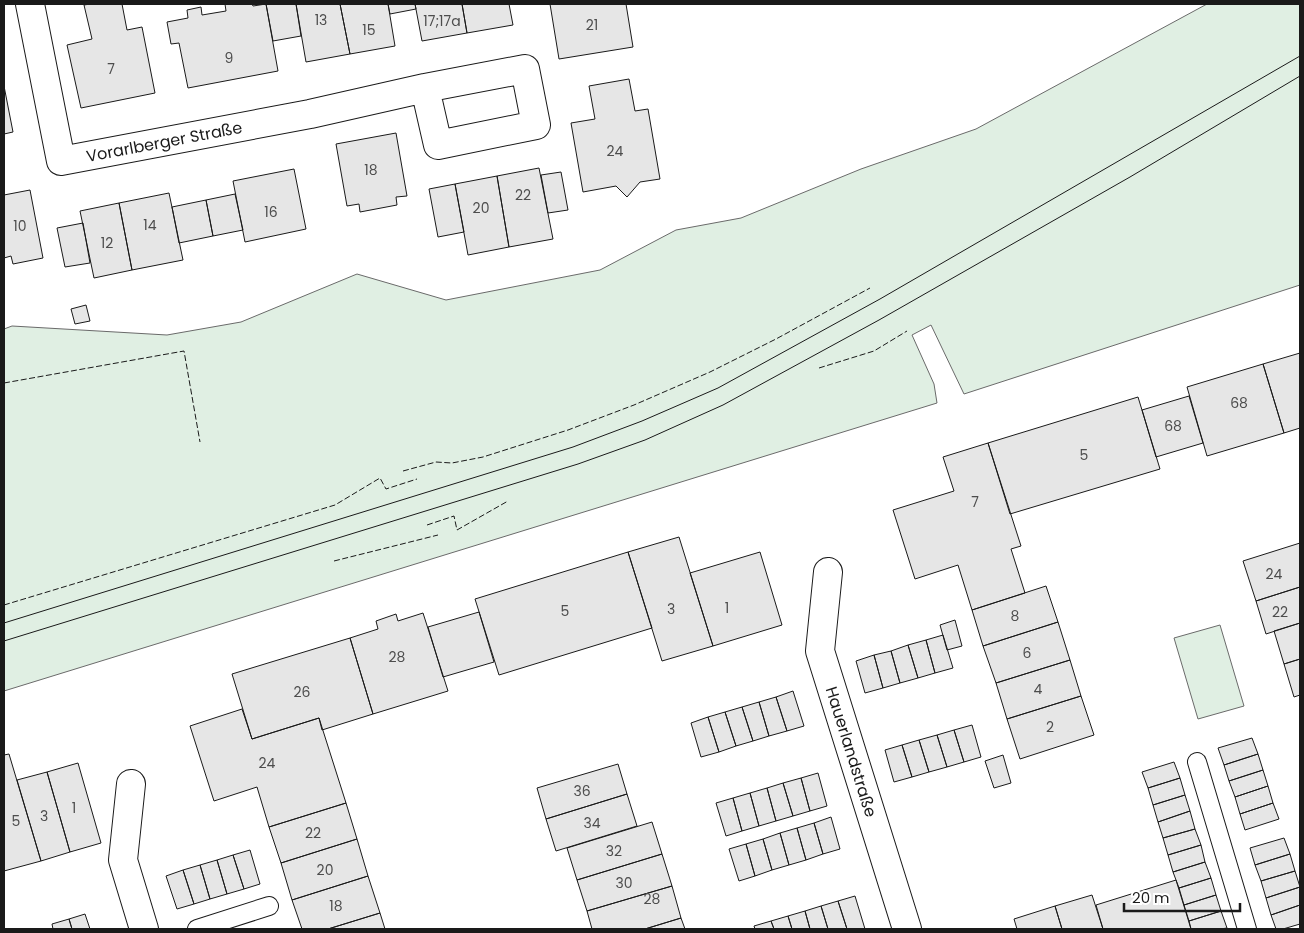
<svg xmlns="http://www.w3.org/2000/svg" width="1304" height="933" font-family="Poppins,sans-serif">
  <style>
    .green { fill: #e0efe3; stroke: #6a6a6a }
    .building { fill: #e6e6e6; stroke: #1a1a1a }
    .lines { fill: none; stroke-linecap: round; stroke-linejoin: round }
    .lane-casing { stroke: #1a1a1a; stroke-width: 20 }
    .street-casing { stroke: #1a1a1a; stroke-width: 30 }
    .lane { stroke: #fff; stroke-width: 18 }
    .street { stroke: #fff; stroke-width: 28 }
    .tram { stroke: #1a1a1a; stroke-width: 1 }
    .fence { stroke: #1a1a1a; stroke-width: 1; stroke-dasharray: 6 2.5; stroke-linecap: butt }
    .labels { text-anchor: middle; stroke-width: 4; stroke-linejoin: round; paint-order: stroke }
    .number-label { font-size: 14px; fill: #4d4d4d }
    .street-label { font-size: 16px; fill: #1a1a1a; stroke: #fff }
  </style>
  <rect width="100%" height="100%" fill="#fff"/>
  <path class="green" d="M1207,4H1300V285L964,394L931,325L912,335L934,384L937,403L4,691V329L12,326L167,335L241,322L357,274L446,300L600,270L676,230L741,218L861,169L976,129Z
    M1220,625L1244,706L1198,719L1174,638Z"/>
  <path class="building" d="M90,4H122L127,30L142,27L155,93L81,108L67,45L92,39L84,5Z
    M225,4H252L253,6L266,4L278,71L188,88L179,43L171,44L167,22L188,18L187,10L201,7L202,15L226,11Z
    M266,4H296L301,36L273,41Z
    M296,4H340L350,54L306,62Z
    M340,4H388L395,46L350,54Z
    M388,4H415L416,9L390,14Z
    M415,4H462L467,33L422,41Z
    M462,4H509L513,25L467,33Z
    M550,4H626L633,47L559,59Z
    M629,79L635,111L648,109L660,179L640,182L627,197L616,186L583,192L571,123L595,119L589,86Z
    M4,86L13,132L4,134Z
    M396,133L407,196L396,197L397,205L360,212L359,204L347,206L336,144Z
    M539,168L553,239L509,247L497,176Z
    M294,169L306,229L245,242L233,181Z
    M561,172L568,210L548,213L541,175Z
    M497,176L509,247L468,255L455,184Z
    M455,184L464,232L438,237L429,189Z
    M30,190L43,258L13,264L11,256L4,258V195Z
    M169,193L183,260L132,270L119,203Z
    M235,194L243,230L213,236L206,200Z
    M206,200L213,236L179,243L172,207Z
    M119,203L132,270L94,278L80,211Z
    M83,223L90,263L65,267L57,228Z
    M86,305L90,321L75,324L71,309Z
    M1300,353V428L1284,433L1263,364Z
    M1263,364L1284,433L1207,456L1187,387Z
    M1189,396L1203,443L1156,457L1142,410Z
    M1138,397L1160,469L1010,514L988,443Z
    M988,443L1021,546L1011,549L1025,593L972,610L958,565L915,579L893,510L954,491L943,457Z
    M679,537L713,646L662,661L628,552Z
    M1300,543V587L1256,601L1243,561Z
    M628,552L652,628L499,675L475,599Z
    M760,552L782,625L713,646L690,573Z
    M1046,586L1058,622L983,646L972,610Z
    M1300,587V623L1266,634L1256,601Z
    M479,612L494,662L443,677L428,627Z
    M423,613L448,691L373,714L350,638L378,629L376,621L396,614L398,621Z
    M955,620L962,646L947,650L940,625Z
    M1058,622L1070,660L996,683L983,646Z
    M1300,623V659L1284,664L1274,631Z
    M943,635L953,668L935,673L926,640Z
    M350,638L373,714L322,730L319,718L252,739L232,674Z
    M926,640L935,673L918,678L908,645Z
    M908,645L918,678L900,683L891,651Z
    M891,651L900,683L883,688L874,655Z
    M874,655L883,688L865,693L856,661Z
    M1300,659V695L1294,697L1284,664Z
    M1070,660L1081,696L1007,719L996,683Z
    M793,691L804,726L787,731L776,697Z
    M1081,696L1094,735L1020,759L1007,719Z
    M776,697L787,731L769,736L759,702Z
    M759,702L769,736L753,741L742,707Z
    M742,707L753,741L736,746L725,712Z
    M242,709L252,739L319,718L346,803L269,827L257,787L214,801L190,726Z
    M725,712L736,746L719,752L708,717Z
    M708,717L719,752L701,757L691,723Z
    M972,725L981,757L964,762L954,730Z
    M954,730L964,762L947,767L937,735Z
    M937,735L947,767L929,772L919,740Z
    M1252,738L1258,754L1224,765L1218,748Z
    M919,740L929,772L912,777L902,745Z
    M902,745L912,777L894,782L885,750Z
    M9,754L41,861L4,871V755Z
    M1258,754L1263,770L1229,781L1224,765Z
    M1003,755L1011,783L994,788L985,761Z
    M1174,762L1180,778L1148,788L1142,772Z
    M78,763L101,843L70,852L47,772Z
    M618,764L627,794L546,819L537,788Z
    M1263,770L1268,786L1235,797L1229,781Z
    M47,772L70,852L41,861L17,780Z
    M818,773L827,806L810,811L801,778Z
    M801,778L810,811L793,816L783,783Z
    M1180,778L1185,795L1153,805L1148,788Z
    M783,783L793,816L776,821L767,788Z
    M1268,786L1273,803L1240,814L1235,797Z
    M767,788L776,821L759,826L750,793Z
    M750,793L759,826L742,831L733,798Z
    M627,794L637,826L556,851L546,819Z
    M1185,795L1190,811L1158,822L1153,805Z
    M733,798L742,831L726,836L716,803Z
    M346,803L357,839L281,863L269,827Z
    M1273,803L1279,819L1245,830L1240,814Z
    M1190,811L1195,829L1163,838L1158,822Z
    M831,817L840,849L823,854L814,823Z
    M652,822L662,854L577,880L567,848Z
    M814,823L823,854L806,860L797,828Z
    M797,828L806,860L789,865L780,833Z
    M1195,829L1201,845L1168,855L1163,838Z
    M780,833L789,865L772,870L763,839Z
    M1284,838L1290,854L1255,865L1250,848Z
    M357,839L368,876L292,900L281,863Z
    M763,839L772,870L755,876L746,844Z
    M746,844L755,876L739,881L729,849Z
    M1201,845L1205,862L1173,872L1168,855Z
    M250,850L260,884L244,889L233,855Z
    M662,854L672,886L587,911L577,880Z
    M1290,854L1295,871L1261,881L1255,865Z
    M233,855L244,889L227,894L217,860Z
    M217,860L227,894L210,899L200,865Z
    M1205,862L1211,878L1179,888L1173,872Z
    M200,865L210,899L194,904L183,870Z
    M183,870L194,904L177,909L166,876Z
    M1295,871L1300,887L1266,898L1261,881Z
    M368,876L380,913L328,929H302L292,900Z
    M1211,878L1216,895L1184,905L1179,888Z
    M1176,880L1191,929H1103L1096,905Z
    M672,886L681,918L645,929H592L587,911Z
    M1300,887V905L1271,915L1266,898Z
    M1092,895L1103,929H1062L1055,906Z
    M1216,895L1221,911L1189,921L1184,905Z
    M855,896L865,929H847L838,901Z
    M838,901L847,929H828L821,906Z
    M1300,905V924L1283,929H1276L1271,915Z
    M821,906L828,929H810L805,911Z
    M1055,906L1062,929H1017L1014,919Z
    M805,911L810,929H792L788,916Z
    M1221,911L1227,928L1221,929H1191L1189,921Z
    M380,913L385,929H328Z
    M85,914L90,929H72L69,919Z
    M788,916L792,929H774L771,921Z
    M681,918L685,929H645Z
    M69,919L72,929H53L52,924Z
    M771,921L774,929H755L754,926Z"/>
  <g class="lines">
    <defs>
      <path id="lane" d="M1197,762L1247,929
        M197,929L269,906"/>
      <g id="street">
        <path id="s1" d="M30,4L61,161L310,114L425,88L525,69L536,125L438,145L425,88"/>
        <path id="s2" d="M828,572L820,651L907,929"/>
        <path d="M131,784L123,860L144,929"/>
      </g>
    </defs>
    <use href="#lane" class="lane-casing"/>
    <use href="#street" class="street-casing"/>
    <use href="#lane" class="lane"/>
    <use href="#street" class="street"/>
    <path class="tram" d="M4,623L573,447L642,421L718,388L880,299L1300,56
      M4,641L578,464L645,440L723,405L879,320L1130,177L1300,76"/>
    <path class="fence" d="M819,368L874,351L907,331
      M4,383L184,351L200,442
      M403,471L436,462L452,463L483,457L568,430L634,405L710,372L776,339L870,288
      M4,513V516
      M427,525L454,516L457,530L508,501
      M334,561L438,535
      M4,605L335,505L380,478L386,489L417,479"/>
  </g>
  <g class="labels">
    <g class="number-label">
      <text x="321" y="25">13</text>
      <text x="442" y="26">17;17a</text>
      <text x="592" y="30">21</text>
      <text x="369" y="35">15</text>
      <text x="229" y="63">9</text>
      <text x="111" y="74">7</text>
      <text x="615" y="156">24</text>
      <text x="371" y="175">18</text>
      <text x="523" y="200">22</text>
      <text x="481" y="213">20</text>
      <text x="271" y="217">16</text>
      <text x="150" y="230">14</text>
      <text x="20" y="231">10</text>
      <text x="107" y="248">12</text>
      <text x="1239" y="408">68</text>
      <text x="1173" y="431">68</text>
      <text x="1084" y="460">5</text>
      <text x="975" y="507">7</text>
      <text x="1274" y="579">24</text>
      <text x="727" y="613">1</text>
      <text x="671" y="614">3</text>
      <text x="565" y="616">5</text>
      <text x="1280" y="617">22</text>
      <text x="1015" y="621">8</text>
      <text x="1027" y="658">6</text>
      <text x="397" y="662">28</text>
      <text x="1038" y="694">4</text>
      <text x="302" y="697">26</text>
      <text x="1050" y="732">2</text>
      <text x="267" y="768">24</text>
      <text x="582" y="796">36</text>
      <text x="74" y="813">1</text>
      <text x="44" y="821">3</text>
      <text x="16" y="826">5</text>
      <text x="592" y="828">34</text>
      <text x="313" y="838">22</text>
      <text x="614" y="856">32</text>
      <text x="325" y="875">20</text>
      <text x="624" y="888">30</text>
      <text x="652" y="904">28</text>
      <text x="336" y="911">18</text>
    </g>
    <g class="street-label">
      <text dy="6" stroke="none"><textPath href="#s1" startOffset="265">Vorarlberger Straße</textPath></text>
      <text dy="6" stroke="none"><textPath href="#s2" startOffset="185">Hauerlandstraße</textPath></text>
    </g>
  </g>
  <rect width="1304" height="933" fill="none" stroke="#1a1a1a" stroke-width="10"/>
  <path d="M1124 903v8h116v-8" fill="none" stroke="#1a1a1a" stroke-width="2.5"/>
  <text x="1132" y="903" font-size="15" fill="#1a1a1a" stroke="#ffffff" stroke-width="4" paint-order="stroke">20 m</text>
</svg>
